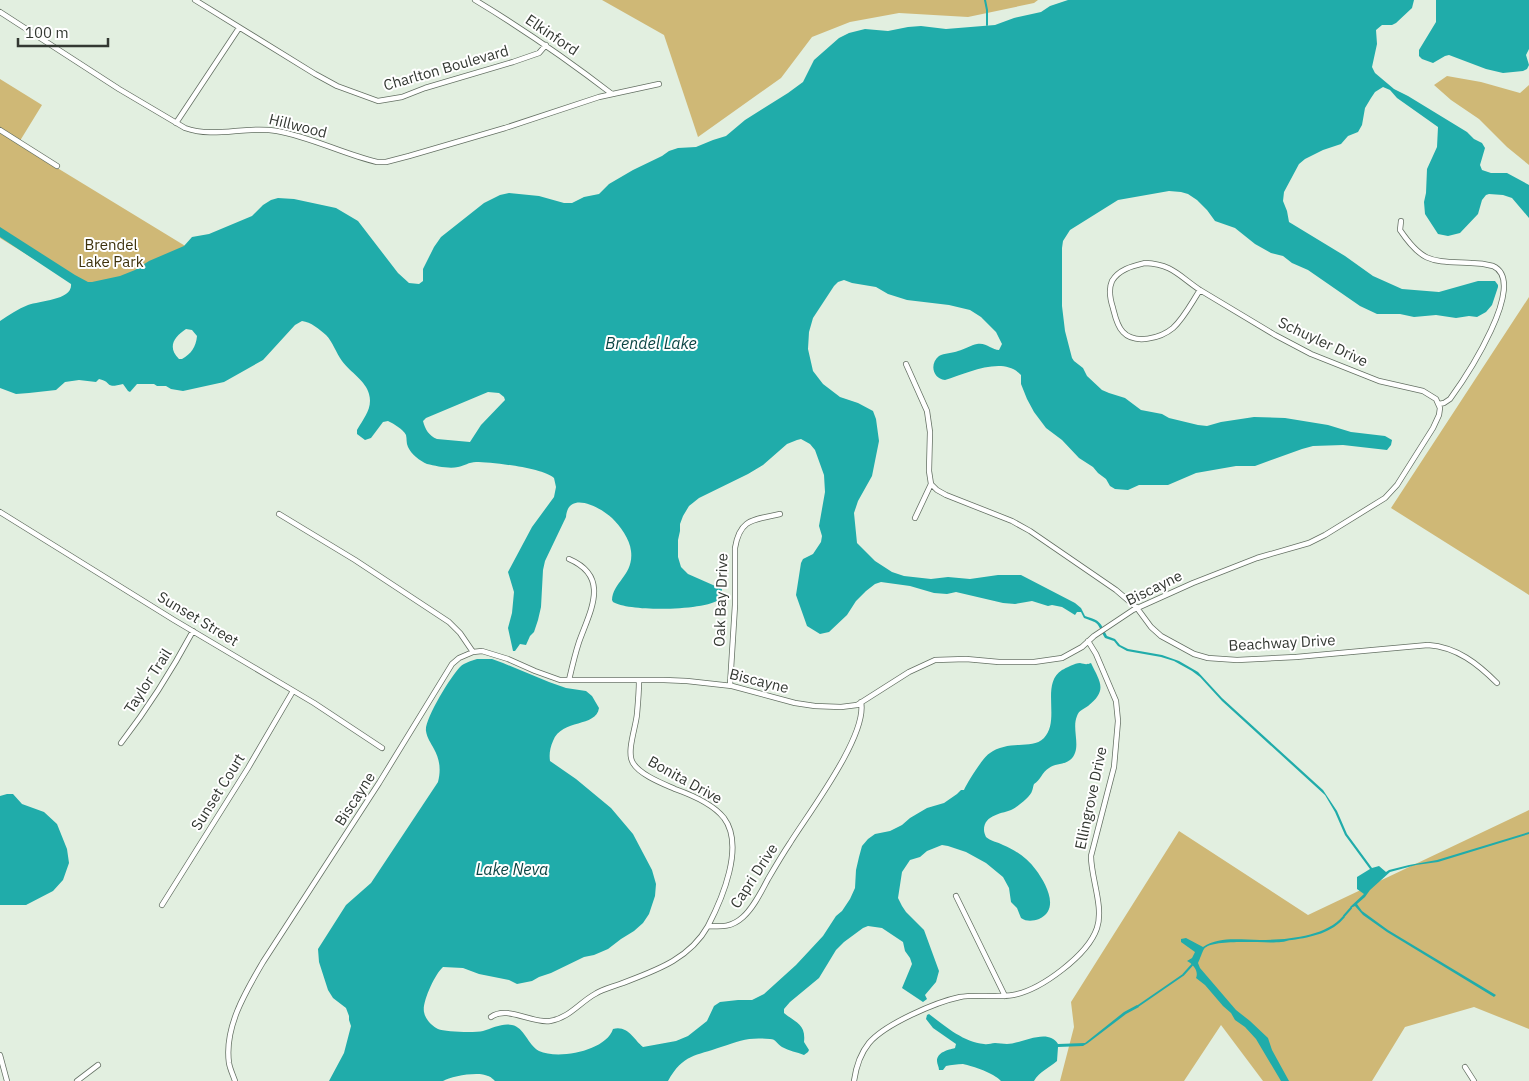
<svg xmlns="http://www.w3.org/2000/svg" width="1529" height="1081" font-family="'IBM Plex Sans',sans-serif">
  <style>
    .green { fill: #cfb876 }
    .water { fill: #20acaa; fill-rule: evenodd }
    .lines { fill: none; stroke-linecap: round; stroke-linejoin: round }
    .stream { stroke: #20acaa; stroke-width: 2 }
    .minor-casing { stroke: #647063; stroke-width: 6 }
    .minor { stroke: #fff; stroke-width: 4.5 }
    .labels { text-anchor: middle; stroke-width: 4; stroke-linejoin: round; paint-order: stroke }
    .street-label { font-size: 15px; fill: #333832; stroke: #fff }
    .park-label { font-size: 15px; fill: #3e320c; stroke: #fff }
    .water-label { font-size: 16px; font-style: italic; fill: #0b4544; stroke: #fff }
  </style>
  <rect width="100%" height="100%" fill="#e2efe0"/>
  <path class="green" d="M602,0H1038L1034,3L968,17L899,13L850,22L812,37L781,78L698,137L664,35Z
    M1447,76L1481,82L1520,93L1529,85V165L1507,147L1479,119L1451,100L1434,85Z
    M0,79L42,105L18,144L205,258L157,335L0,238Z
    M1529,297V595L1391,508Z
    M1529,810V1029L1474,1007L1405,1027L1372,1081H1263L1221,1025L1184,1081H1060L1074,1027L1071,1002L1179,831L1308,915Z"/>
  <path class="water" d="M1068,0H1414L1412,8L1396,23L1392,25H1382L1376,30L1377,44L1372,67L1375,73L1394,89L1408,96L1467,132L1474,139L1482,143L1485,148L1480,165L1482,170L1491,173H1507L1529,185V218L1512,198L1503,195L1489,194L1486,195L1482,200L1478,214L1460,233L1448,236L1438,234L1425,214L1424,202L1426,193L1427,169L1437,147L1438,127L1397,98L1390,90L1383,87L1375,92L1371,98L1365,108L1362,125L1358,132L1348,136L1341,144L1323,150L1305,159L1299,164L1284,192L1283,201L1287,211L1289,222L1345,256L1373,276L1402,289L1439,292L1478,281H1495L1498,285V287L1492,305L1486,312L1477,317L1469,316L1456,318L1436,315L1414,317L1400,314H1377L1360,306L1308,270L1292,263L1283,256L1271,253L1255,244L1235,228L1215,221L1207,210L1197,200L1188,194L1181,192L1169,191L1118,200L1070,230L1063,241L1062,248V306L1065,331L1072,358L1074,361L1083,368L1087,376L1102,390L1109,393L1125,398L1141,410L1162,414L1169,418L1198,425L1207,426L1221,422L1254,417L1285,418L1328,425L1351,432L1385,436L1392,440L1391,445L1387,450L1343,445L1313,446L1302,449L1255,466H1236L1196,473L1168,485H1139L1128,490L1115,489L1110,486L1106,479L1098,473L1093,467L1079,458L1062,440L1046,428L1034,412L1027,399L1021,384V375C1003,355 966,374 945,380C933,379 929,364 939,356C944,353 953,353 958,351C965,349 971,345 977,344C986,342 992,350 999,350L1002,344L996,332L981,317L970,310L949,305L907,300L888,294L876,287L852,283L844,280L838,282L834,286L813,318L809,332L808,349L813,371L823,384L840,397L858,403L873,411L876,419L879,441L872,476L858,501L854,513L857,543L875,561L892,572L904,576L931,579L948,577L970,579L998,575H1021L1075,603L1081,608L1085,616C1101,621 1100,622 1107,636L1115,639L1120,645L1128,649L1162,655L1179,661L1198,672L1222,698L1323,790L1337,811L1347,834L1372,868L1379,866L1386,872L1389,870L1409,865L1437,860L1529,832V834L1438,862L1416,865L1390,872L1370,890L1365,897L1357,904L1362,911L1388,930L1496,995L1494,997L1387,932L1363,915L1355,906L1351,908L1350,907L1364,894L1357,889V877L1370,869L1345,835L1335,812L1325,795L1222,701L1200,677L1192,671L1174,661L1161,657L1127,651L1118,646L1114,641L1105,638C1096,622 1101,624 1084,618L1081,612H1077L1075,615L1062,607L1052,605L1048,606L1032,601L1015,604L1003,603L956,592L947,594L934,593L910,586L881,582L875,584L866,591L856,601L847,615L829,632L820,634L807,626L796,595L801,563L803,559L813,554L821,542L822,536L819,526L825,492L824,475L815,450L810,444L801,439L797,440L787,444L763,465L748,474L699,498L689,506L683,516L680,524V531L678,540V557L681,567L688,574L722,589L720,599C706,611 629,612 613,602L612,600C613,582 634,575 631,551C630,539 620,526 612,518C600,507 568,490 566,517L545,561L543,570L541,607L538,620L534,632L530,636L526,645L520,644L515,651H513L508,628L512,613L514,592L508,572L532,527L554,497L556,487L554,478C543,468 492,462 476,462C469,462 464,466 458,467C449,469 436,466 427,464C420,461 411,454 408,447C406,443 407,439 406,435C403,429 394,424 388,421L383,422L371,438L365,440L357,434V430C364,418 373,408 369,394C366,381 350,372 342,361C336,353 333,342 326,335C319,329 311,322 302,321L295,325L263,360L224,382L183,391L171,389L166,386H157L154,384H137L130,392L128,391L123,384C104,389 113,382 99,379L96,382L79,380L65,382L56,390L29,393L16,394L0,388V321C9,315 18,309 28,305C40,301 73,300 71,284L0,237V227L75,275L88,282H92L120,276L135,270L149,261L184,246L192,237L209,234L252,216L263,205L271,200L278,198L294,199L336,208L358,221L398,273L409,283L419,284L423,281V269L434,247L441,237L484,203L500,195L509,193L539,196L564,203H572L584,197L599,194L609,184L633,170L662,156L669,151L678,148L696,147L713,140L726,136L745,120L788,93L803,82L814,60L839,38L849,33L865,29L888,31L908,27L921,26L946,29L995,25L1014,18L1041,12L1050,6ZM186,329L192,330L197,336C196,347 191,354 182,359H179C167,347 174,337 186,329ZM488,392L499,393L504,397L505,400L481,425L470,442L437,439C429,436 425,429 423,421L426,418Z
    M1436,0H1529V49L1526,55L1529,65L1527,69L1523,71L1503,73L1486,69L1449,55L1445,56L1433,63L1422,59L1419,56V50L1436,22Z
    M477,659H492L503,663L549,682L566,688L586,691L592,696L599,708C596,728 562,718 553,741C550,748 549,754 550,761L576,779L611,808L633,834L652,870L656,884L655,896L649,914L643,923L634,931L621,939L608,949L594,955L584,957L551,973L539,977L532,981L517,984L509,980L479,974L463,968L443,967C435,974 422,1002 424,1012C425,1019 432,1026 438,1029C445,1032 475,1033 483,1031C493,1028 502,1023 512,1025C524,1027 528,1045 539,1051C558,1060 606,1051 613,1029C628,1025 634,1040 643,1047L676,1041L688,1036L707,1021L714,1006L720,1002L738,1000H752L764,994L796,965L823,936L836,916L842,911L850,899L855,888L856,870L859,857L862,846L868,839L875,834L890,831L902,825L910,818L927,808L944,803L957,794L961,790H964C967,783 983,757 990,753C998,747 1010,745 1019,745C1028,744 1037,745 1044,738C1061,720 1040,684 1062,670C1066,668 1075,663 1080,663C1085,664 1086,665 1091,663C1100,682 1108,690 1088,706C1084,709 1079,710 1077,716C1071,730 1083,749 1070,760C1064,765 1055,763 1049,768C1042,772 1040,781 1034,784C1033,786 1033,789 1032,791C1031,796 1017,807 1013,809C1003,814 984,814 984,830C984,832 985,835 986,837C990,841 998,842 1003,845C1017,851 1027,858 1036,870C1045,882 1061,909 1039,919C1033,921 1027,922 1021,918L1017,908L1011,902L1009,888L1003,877L986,863L966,852L948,846L942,845L927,851L920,857L910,860L902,872L898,898L902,906L906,912L924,930L939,971L936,982L925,995L927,999L923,1002L902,988L912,964L910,958L905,951L903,942L882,928L868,926L863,928L844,942L836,950L819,978L790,1002L784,1009V1013C796,1023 806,1024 804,1042L809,1050L808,1052L804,1055C797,1052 789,1051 782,1047C777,1044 776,1039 770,1039C749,1037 741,1040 721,1047C696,1056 683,1054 668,1081H495C494,1080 490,1076 488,1076C479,1071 451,1076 443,1081H329L344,1053L351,1026L349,1020V1016L346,1008L333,998L328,990L319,962L318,949L346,905L371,883L438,782C441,770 440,760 434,749C431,743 427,738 426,731C424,720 451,676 460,667C464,663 471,661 477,659Z
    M7,794H13L22,804L44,812L57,824L67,849L69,863L63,880L53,891L26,905H0V796Z
    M1343,916L1345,917C1332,933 1312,937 1292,940C1288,940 1285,942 1281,942C1266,944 1213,938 1204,949C1202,952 1200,959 1198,963L1200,968L1236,1010L1250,1021L1268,1038L1272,1050L1289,1081H1281L1256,1039L1245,1027L1235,1020L1231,1013L1223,1006L1205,985L1196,978C1199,971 1193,964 1187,961L1192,958L1195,952L1181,942V939L1186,938L1203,947C1220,936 1240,940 1260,940C1285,940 1326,937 1343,916Z
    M1137,1005L1139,1007L1126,1014L1088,1043L1083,1046L1058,1047L1057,1061C1049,1068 1039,1072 1034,1081H1001C994,1073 973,1066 963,1064C957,1064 951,1065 946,1066L943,1070H939C939,1067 937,1064 937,1061C937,1052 948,1050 955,1048L956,1044L933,1028L926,1019L927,1015L929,1014C945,1026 963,1042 984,1044C988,1045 991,1043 995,1043C999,1043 1003,1044 1007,1044C1021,1044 1048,1027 1058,1044L1085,1043L1124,1012Z"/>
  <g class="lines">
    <path class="stream" d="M985,0L987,10V25
      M1344,916L1351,908
      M1138,1006L1183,975L1192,965"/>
    <defs>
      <path id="minor" d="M195,0L315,74L337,86L378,101L402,97L425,88L513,62L539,53L546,45
        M475,0C523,29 568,60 612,94
        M0,12L119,89L185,128C215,139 246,125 277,131C311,137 343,154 377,162H386L409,156L505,128L599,97L659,84
        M176,123L239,28
        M0,130L57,166
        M1401,221L1400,230C1423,264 1432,261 1471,263C1478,263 1486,264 1493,266C1529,282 1466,377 1450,399L1444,403L1439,404
        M1145,263C1172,264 1179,276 1200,290C1192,302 1184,318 1173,328C1161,338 1135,345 1123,332C1117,326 1115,316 1113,308C1110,299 1108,290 1112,281C1119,269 1133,266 1145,263Z
        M906,364L927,411L930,432L929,471L931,484L915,518
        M931,484L937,490L946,495L1012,521L1030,531L1116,590L1137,608L1151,627L1161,636L1194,654L1208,658L1237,660L1296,657L1428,645C1457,647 1478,664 1497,683
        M0,512L174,620L314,703L382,748
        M279,514L355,560L449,622L460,633L473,652
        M569,680C572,667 575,654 579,642C590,611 611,577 569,559
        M639,680C639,692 638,703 637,714C636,727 626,752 633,763C640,775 664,784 675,789C692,795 713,804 724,818C745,846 722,899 708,926
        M730,685L735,605V548C740,518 754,520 780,514
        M121,743C148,708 172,670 193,631
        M956,896L1005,996
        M162,905L248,768L293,691
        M491,1017C507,1005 532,1024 550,1021C569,1018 579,1003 595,994C603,989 612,987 620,984C654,971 689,960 708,926C722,927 732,927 743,917C754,907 761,892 768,879C775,867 782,855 790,843C808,814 868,735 861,702
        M0,1055L7,1081
        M1465,1067L1474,1081
        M77,1081L98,1065
        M235,1081C233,1075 230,1069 229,1063C224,1027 246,991 263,962L379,783L452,664L459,658L473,652L482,651L508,659L535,671L560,680H664L687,681L732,686L795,703L815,706L841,707L857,705L909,672L935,660L966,659L999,662H1034L1062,658L1082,647L1094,636L1133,610L1193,583L1257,558L1309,543L1325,535L1385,498L1397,485L1433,428L1439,415L1440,408L1436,399L1423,391L1379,381L1311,354L1275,335L1200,290
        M854,1081C856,1067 860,1054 869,1043C885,1024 936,1002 960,997C977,994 996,998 1013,995C1041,990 1088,955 1097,928C1104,907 1091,878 1091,856L1114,767L1118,721L1116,701L1096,654L1088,641"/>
    </defs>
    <use href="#minor" class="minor-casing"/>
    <use href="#minor" class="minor"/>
  </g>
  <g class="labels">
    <g class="street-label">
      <text transform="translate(552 35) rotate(34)" y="5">Elkinford</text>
      <text transform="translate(446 68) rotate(-16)" y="5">Charlton Boulevard</text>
      <text transform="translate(298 126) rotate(14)" y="5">Hillwood</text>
      <text transform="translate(1323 342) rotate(25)" y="5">Schuyler Drive</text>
      <text transform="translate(1154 588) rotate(-26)" y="5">Biscayne</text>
      <text transform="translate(721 600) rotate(-88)" y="5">Oak Bay Drive</text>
      <text transform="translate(198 619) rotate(31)" y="5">Sunset Street</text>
      <text transform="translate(1282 643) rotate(-3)" y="5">Beachway Drive</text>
      <text transform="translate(148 681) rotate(-57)" y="5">Taylor Trail</text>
      <text transform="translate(759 681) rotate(14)" y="5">Biscayne</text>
      <text transform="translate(685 780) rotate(29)" y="5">Bonita Drive</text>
      <text transform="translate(218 792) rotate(-58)" y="5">Sunset Court</text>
      <text transform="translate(1091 798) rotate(-78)" y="5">Ellingrove Drive</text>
      <text transform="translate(355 799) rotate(-57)" y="5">Biscayne</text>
      <text transform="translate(754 876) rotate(-57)" y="5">Capri Drive</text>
    </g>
    <g class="park-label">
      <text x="111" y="250">Brendel<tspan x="111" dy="17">Lake Park</tspan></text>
    </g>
    <g class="water-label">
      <text x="651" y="349">Brendel Lake</text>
      <text x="512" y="875">Lake Neva</text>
    </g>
  </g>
  <path d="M18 38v8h90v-8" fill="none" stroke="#333832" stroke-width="2.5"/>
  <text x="25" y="38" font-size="15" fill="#333832" stroke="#ffffff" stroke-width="4" paint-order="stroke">100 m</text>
</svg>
